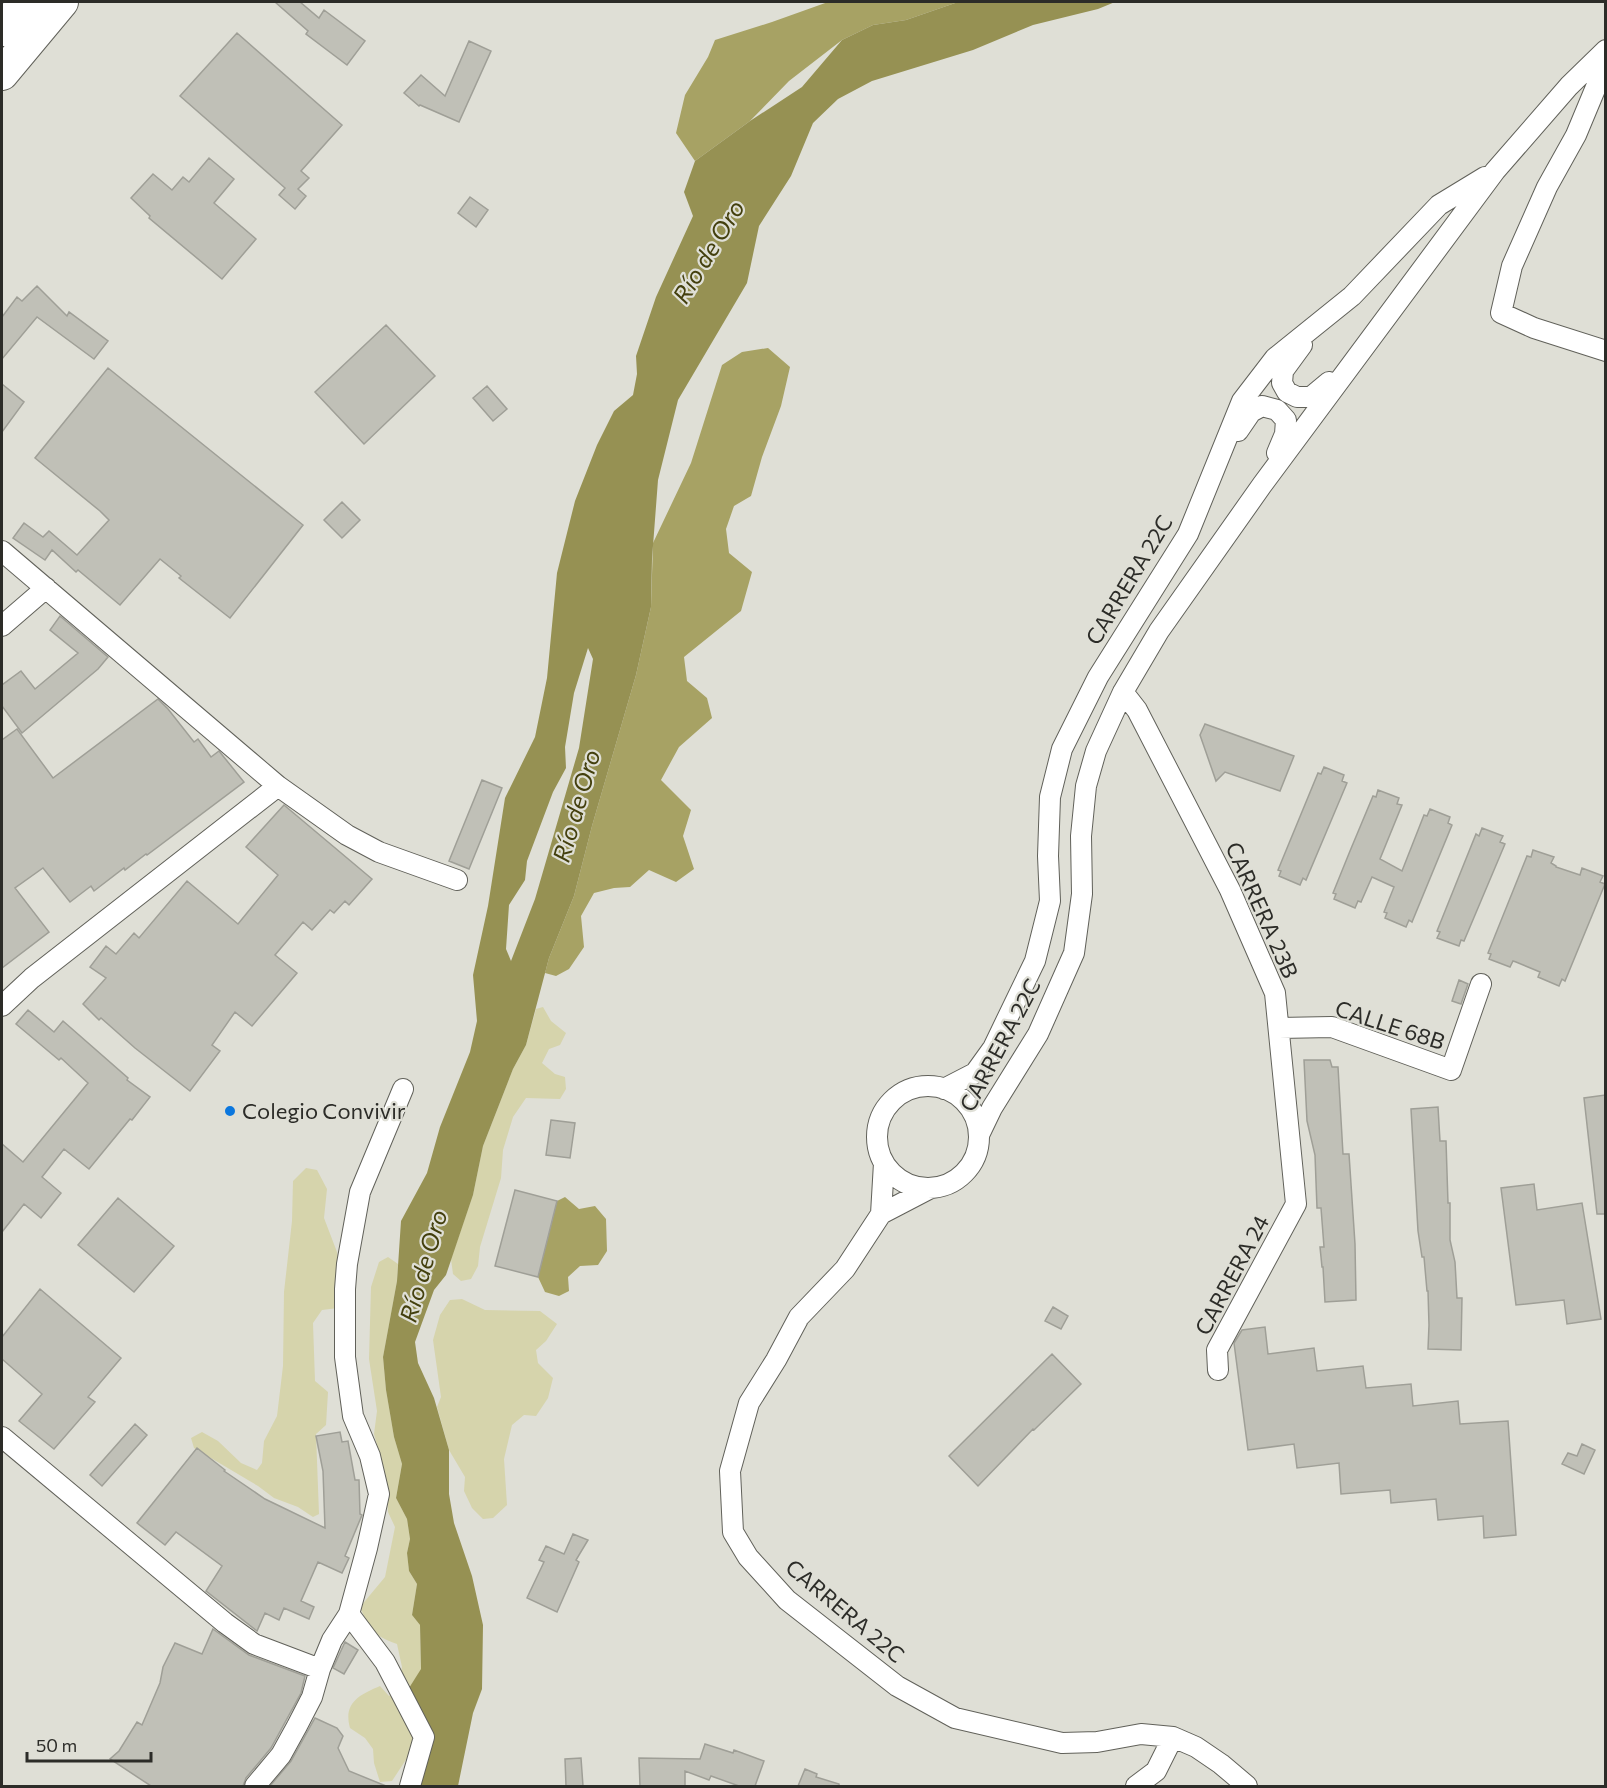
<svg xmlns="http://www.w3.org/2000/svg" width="1607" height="1788" font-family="Commissioner,sans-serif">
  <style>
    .green { fill: #d6d4ac }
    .forest { fill: #a7a264 }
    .water { fill: #969153; fill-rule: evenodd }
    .building { fill: #c0c0b7; stroke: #9f9f97; stroke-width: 1.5 }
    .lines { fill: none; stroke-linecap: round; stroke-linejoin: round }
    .minor-casing { stroke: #61615a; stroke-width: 22 }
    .trunk-casing { stroke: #61615a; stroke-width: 34 }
    .minor { stroke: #fff; stroke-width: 20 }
    .trunk { stroke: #fff; stroke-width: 32 }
    .poi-dot { fill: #0b77de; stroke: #dfdfd6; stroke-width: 2 }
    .labels { text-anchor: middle; stroke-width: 4.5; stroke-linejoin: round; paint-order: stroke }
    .street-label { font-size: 22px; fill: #2c2c28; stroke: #dfdfd6 }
    .poi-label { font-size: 22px; fill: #2c2c28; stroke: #dfdfd6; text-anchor: start }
    .water-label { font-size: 24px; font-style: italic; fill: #433f0d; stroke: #dfdfd6 }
  </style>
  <rect width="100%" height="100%" fill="#dfdfd6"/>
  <path class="green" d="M543,1007L551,1021L566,1033L560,1045L549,1049L542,1063L555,1074L565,1077L566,1089L560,1099L526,1098L513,1117L503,1150L501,1178L480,1247L478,1266L471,1279L461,1281L453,1274L451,1259L473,1195L483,1146L513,1069L526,1045L536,1009Z
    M306,1168L317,1170L327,1189L324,1218L337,1252L345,1288L338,1308L322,1310L313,1323L315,1381L328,1392L326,1425L316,1434L319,1514L313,1517L298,1507L274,1498L258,1486L194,1448L191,1438L202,1432L218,1441L241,1463L257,1470L262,1463L264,1441L277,1416L283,1366L284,1292L292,1221L293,1181Z
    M388,1257L398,1264L397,1281L383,1357L386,1390L394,1437L402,1464L396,1498L407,1519L410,1539L407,1553L409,1571L417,1584L412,1615L420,1625L421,1670L409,1688L415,1741L409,1755L392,1781L380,1782L374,1763L373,1749L365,1738L350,1728C343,1703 359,1695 380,1686L389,1696L398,1689L402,1667L397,1644C374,1636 370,1630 360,1607L385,1577L395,1527L388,1512L386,1477L374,1434L377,1411L369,1359L371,1287L379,1262Z
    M462,1299L485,1310L540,1311L557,1324L546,1341L536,1350L538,1363L553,1378L548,1398L536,1416L524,1415L512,1425L504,1459L507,1505L493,1518L483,1519L472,1508L464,1491L465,1477L449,1450L437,1407L441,1397L433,1340L440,1315L450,1300Z"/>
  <path class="forest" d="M828,2H958L906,20L873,25L842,40L789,81L750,121L695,161L676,133L685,95L708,57L715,40L772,22Z
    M768,348L790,367L781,406L762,457L751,496L734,506L726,529L729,553L752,572L741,611L684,657L687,681L707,698L712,718L679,747L661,780L691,810L683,836L694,869L676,882L649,870L630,887L614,888L594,893L581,916L584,947L569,969L556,976L545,973L549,958L574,896L592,826L636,675L651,607L653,543L691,463L722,365L742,352Z
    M565,1197L579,1209L595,1206L606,1219L607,1251L598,1265L580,1266L568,1277L569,1291L559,1296L545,1292L538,1277L557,1201Z"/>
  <path class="water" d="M958,2H1115L1098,9L1033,25L973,50L872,81L838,99L813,123L791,176L759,226L747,283L678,400L658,480L652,559L651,607L636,675L592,826L574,896L549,958L526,1045L513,1069L483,1146L473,1195L446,1275L434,1290L415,1342L418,1363L434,1398L449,1450V1494L454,1523L472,1576L483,1625L482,1689L473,1713L458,1786H414L426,1756L432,1746L429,1732L409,1688L421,1669L420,1625L412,1615L417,1584L409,1571L407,1553L410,1539L407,1519L396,1498L402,1464L394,1437L386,1390L383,1357L397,1281L401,1221L427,1173L440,1127L470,1052L477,1021L473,975L488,906L505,798L535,737L547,678L557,573L575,501L597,445L614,411L633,395L637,374L636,356L656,297L693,216L684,192L695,161L750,121L802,87L842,40L873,25L906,20ZM588,648L593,659L579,748L535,899L511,961L506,949L509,905L525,880L527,861L553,792L566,768L565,747L574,693Z"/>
  <path class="building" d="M275,2H300L319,18L324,10L365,41L347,65L306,34L308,31Z
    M237,33L342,125L301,171L309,178L298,189L306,196L295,209L279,195L285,188L180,96Z
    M469,41L491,51L459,122L420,105L419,106L404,93L421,75L445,96Z
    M209,158L234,179L214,203L256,239L222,279L149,218L150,216L131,198L153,174L172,190L183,177L189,182Z
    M470,197L488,210L476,227L458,213Z
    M37,286L67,316L69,312L108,341L94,359L37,317L2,359V317L17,297L22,301Z
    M386,325L435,376L364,444L315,392Z
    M108,368L303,525L230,618L179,578L181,576L160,559L120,605L78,570L76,572L52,550L45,560L13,538L24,523L43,537L49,531L77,555L109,520L100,511L35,458Z
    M2,384L24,402L2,432Z
    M487,386L507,409L493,421L473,398Z
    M342,502L360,520L342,538L324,520Z
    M60,616L108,657L98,669L22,733L2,706V685L21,671L35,689L78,653L50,630Z
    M158,699L168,709L194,742L198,739L211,757L219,751L244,782L147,855L146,854L125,870L124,868L94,891L91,886L70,902L43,868L15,888L49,932L2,968V740L17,729L53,778Z
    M1205,724L1294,756L1280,791L1225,772L1216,781L1200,735Z
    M1324,767L1344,775L1342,781L1347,783L1306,880L1303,878L1300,885L1279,876L1281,871L1278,870L1318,773L1321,774Z
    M482,780L502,788L469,869L449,861Z
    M1378,790L1399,798L1397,804L1402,805L1380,859L1402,871L1424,815L1427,816L1430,809L1450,817L1448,823L1452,825L1412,922L1409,920L1406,927L1385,918L1387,913L1384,912L1394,887L1372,877L1361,902L1358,901L1355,908L1334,899L1336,894L1333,893L1350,851L1373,796L1376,797Z
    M284,805L372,879L349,905L345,901L334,913L330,910L312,930L303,922L275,955L297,973L252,1026L235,1012L212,1045L220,1051L190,1091L135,1048L101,1018L99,1020L83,1004L106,978L90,967L106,946L116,954L134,933L139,938L187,881L238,924L278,875L246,847Z
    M1482,828L1503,836L1500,842L1505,844L1464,941L1461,940L1459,946L1437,938L1440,932L1437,931L1476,834L1479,836Z
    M1533,850L1554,857L1551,863L1556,866V867L1580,875L1582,868L1603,876L1600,882L1605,884L1565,981L1562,979L1559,986L1538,977L1540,972L1516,962L1513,961L1510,967L1489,959L1491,954L1488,953L1527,856L1531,857Z
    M1459,980L1468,984L1461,1004L1452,1001Z
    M28,1010L54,1032L63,1021L128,1078L127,1080L150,1097L132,1120L130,1119L89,1169L64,1149L42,1177L61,1193L41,1218L24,1204L2,1232V1144L23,1162L88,1083L61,1058L59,1060L16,1024Z
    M1304,1060H1330L1332,1067H1338L1343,1154H1349L1355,1244L1356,1300L1325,1302L1323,1267H1322L1320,1247H1324L1321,1208H1317L1315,1155L1307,1121Z
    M1605,1095V1214H1597L1584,1098Z
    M1438,1107L1440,1141H1446L1448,1203H1450V1240L1455,1262L1457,1298H1462L1461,1350L1428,1349L1429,1325L1428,1291H1427L1424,1257H1422L1418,1231L1411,1109Z
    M551,1120L575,1123L570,1158L546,1155Z
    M1534,1184L1537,1210L1582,1203L1601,1319L1567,1324L1564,1300L1516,1305L1501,1188Z
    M515,1190L557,1201L538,1277L495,1266Z
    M118,1198L174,1246L134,1292L78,1245Z
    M40,1289L121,1358L88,1397L95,1402L54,1449L19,1421L42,1394L2,1359V1337Z
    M1053,1307L1068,1316L1061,1329L1045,1321Z
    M1265,1327L1268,1354L1314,1348L1317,1371L1363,1366L1366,1388L1411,1384L1413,1406L1458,1401L1460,1424L1508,1421L1516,1535L1484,1538L1483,1516L1438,1520L1436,1499L1391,1503L1390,1490L1341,1494L1339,1463L1297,1468L1294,1444L1248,1450L1234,1343L1242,1330Z
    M1052,1354L1081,1384L1034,1430L1033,1429L978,1486L949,1456Z
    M135,1424L147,1435L102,1486L90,1475Z
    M340,1432L342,1442L348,1441L355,1480H359L360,1514L362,1515L345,1556L349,1558L342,1573L318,1562L301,1601L314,1607L309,1619L284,1608L279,1620L265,1613L257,1631L206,1591L222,1566L176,1532L165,1545L137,1523L197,1448L225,1470L224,1471L265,1499L325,1528L323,1471L316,1436Z
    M1582,1444L1595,1450L1584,1474L1562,1464L1568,1453L1577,1456Z
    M573,1534L588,1540L576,1560L579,1562L557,1612L527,1598L544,1562L539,1560L546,1546L564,1554Z
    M213,1629L249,1655L305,1676L301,1693L271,1748L246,1778L243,1786H151L110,1759L119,1751L137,1722L142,1725L160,1683L163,1667L175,1643L202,1654Z
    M345,1642L358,1650L344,1674L333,1668Z
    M315,1718L337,1728L343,1736L338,1748L349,1771L386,1786H270L291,1761Z
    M705,1744L733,1753L734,1750L764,1761L755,1786H739L711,1776L709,1780L685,1771V1786H640L639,1758L700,1759Z
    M581,1758L583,1786H566L565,1759Z
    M805,1769L817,1774L816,1777L839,1784V1786H798Z"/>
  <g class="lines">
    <defs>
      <path id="minor" d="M1606,63L1576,135L1547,187L1512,266L1501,313L1534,328L1606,351
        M1302,345L1283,371L1282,383L1287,392L1297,397H1311L1329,382
        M1238,431L1251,412L1262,406L1277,410L1286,420L1285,434L1277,453
        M2,551L278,786L347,835L379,852L457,880
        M2,626L46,588
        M1123,692L1137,710L1230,890L1275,993L1296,1204L1217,1350L1218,1370
        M2,1006L32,978L278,786
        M1279,1028L1332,1027L1451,1070L1481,984
        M877 1137a51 51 0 1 1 102 0a51 51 0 1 1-102 0Z
        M944,1089L975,1073L993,1048L1035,961L1050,901L1048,856L1050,797L1062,749L1098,677L1188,534L1242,401L1275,358L1352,296L1439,205L1485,177
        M979,1135L992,1108L1038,1034L1074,953L1082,894L1081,836L1086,786L1096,751L1123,692L1159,631L1262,485L1495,171L1569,86L1606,50
        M929,1189L881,1214L845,1269L799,1317L776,1360L749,1403L730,1471L733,1532L748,1557L787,1600L897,1686L955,1718L1062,1743L1097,1742L1141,1734L1173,1737L1196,1747L1221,1764L1247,1786
        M881,1214L884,1163
        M2,1437L225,1623L254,1644L320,1669
        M349,1614L385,1662L424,1737L410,1786
        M255,1786L281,1755L297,1726L312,1697L320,1669L332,1640L349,1614L367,1548L379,1494L370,1456L353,1416L345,1357V1289L347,1264L360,1192L403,1089
        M1136,1786L1156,1771L1173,1737"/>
      <path id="trunk" d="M2,30L25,2
        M2,74L62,2"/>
    </defs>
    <use href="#minor" class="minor-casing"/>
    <use href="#trunk" class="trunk-casing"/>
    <use href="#minor" class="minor"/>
    <use href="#trunk" class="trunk"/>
  </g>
  <circle class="poi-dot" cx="230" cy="1111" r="6"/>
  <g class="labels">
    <g class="street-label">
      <text transform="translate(1129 580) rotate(-59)" y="8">CARRERA 22C</text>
      <text transform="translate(1262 910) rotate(66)" y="8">CARRERA 23B</text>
      <text transform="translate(1390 1025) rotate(18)" y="8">CALLE 68B</text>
      <text transform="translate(1000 1045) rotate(-62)" y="8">CARRERA 22C</text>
      <text transform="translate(1232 1275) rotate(-62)" y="8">CARRERA 24</text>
      <text transform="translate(845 1611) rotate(40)" y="8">CARRERA 22C</text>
    </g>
    <g class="poi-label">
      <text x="242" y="1119">Colegio Convivir</text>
    </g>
    <g class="water-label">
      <text transform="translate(709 252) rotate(-59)" y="8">Río de Oro</text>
      <text transform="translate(577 806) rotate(-74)" y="8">Río de Oro</text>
      <text transform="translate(424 1266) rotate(-74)" y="8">Río de Oro</text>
    </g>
  </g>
  <rect width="1607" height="1788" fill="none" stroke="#2c2c28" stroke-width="6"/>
  <path d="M27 1752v9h124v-9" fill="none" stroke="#2c2c28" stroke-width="3"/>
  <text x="36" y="1752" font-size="18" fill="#2c2c28" stroke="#dfdfd6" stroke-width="4.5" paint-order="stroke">50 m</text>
</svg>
